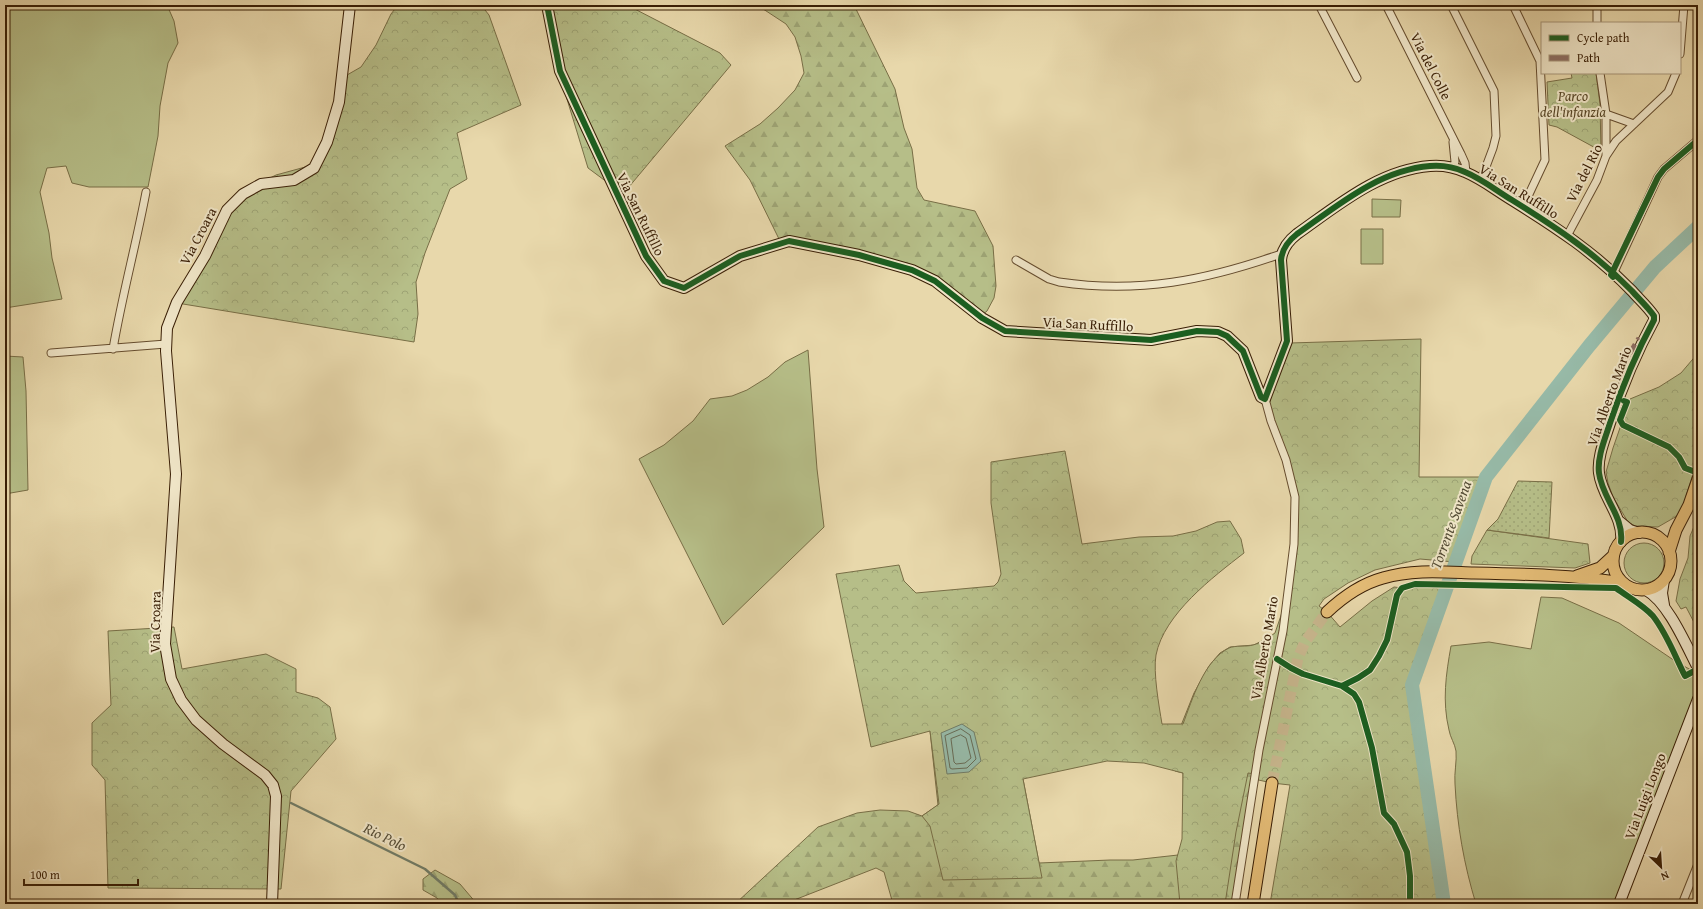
<svg xmlns="http://www.w3.org/2000/svg" width="1703" height="909" font-family="'Gentium Book Plus',serif">
  <style>
    .grass { fill: #b6be88; stroke: #786e46 }
    .forest { fill: url(#forest-firs); stroke: #786e46 }
    .park { fill: url(#park-crowns); stroke: #786e46 }
    .garden { fill: url(#garden-dots); stroke: #786e46 }
    .water { fill: #97baa8; stroke: #717c67 }
    .lines { fill: none; stroke-linecap: round; stroke-linejoin: round }
    .shore { stroke: #686c56; stroke-width: 1 }
    .stream { stroke: #717c67; stroke-width: 2.5 }
    .river { stroke: #97baa8; stroke-width: 14 }
    .primary-tunnel { stroke: #c5b38a; stroke-width: 11; stroke-dasharray: 11 5.5; stroke-linecap: butt }
    .street-casing { stroke: #654c2e; stroke-width: 9 }
    .secondary-casing { stroke: #391e05; stroke-width: 12 }
    .primary-casing { stroke: #391e05; stroke-width: 13 }
    .street { stroke: #f0e6c8; stroke-width: 7 }
    .secondary { stroke: #f0e6c8; stroke-width: 10 }
    .primary { stroke: #e4bc76; stroke-width: 11 }
    .quiet { stroke: #8d6e63; stroke-width: 5; stroke-dasharray: 10 5; stroke-linecap: butt }
    .cycleway-casing { stroke: #f0e6c8; stroke-width: 8 }
    .cycleway { stroke: #1b5e20; stroke-width: 6 }
    .labels { text-anchor: middle; stroke-width: 4; stroke-linejoin: round; paint-order: stroke }
    .street-label { font-size: 14px; fill: #391e05; stroke: #f0e6c8 }
    .park-label { font-size: 14px; font-style: italic; fill: #584626; stroke: #f0e6c8 }
    .water-label { font-size: 15px; font-style: italic; fill: #554d36; stroke: #f0e6c8 }
  </style>
  <defs>
    <pattern id="forest-firs" width="22" height="20" patternUnits="userSpaceOnUse"><rect width="22" height="20" fill="#b6be88"/><path d="M5 1l3.5 6h-7zM16 11l3.5 6h-7z" fill="#9da374"/></pattern>
    <pattern id="park-crowns" width="20" height="18" patternUnits="userSpaceOnUse"><rect width="20" height="18" fill="#b6be88"/><path d="M2 6a3 3 0 1 1 6 0M12 15a3 3 0 1 1 6 0" fill="none" stroke="#9da374"/></pattern>
    <pattern id="garden-dots" width="8" height="8" patternUnits="userSpaceOnUse"><rect width="8" height="8" fill="#b6be88"/><path d="M2 2h.1M6 6h.1" fill="none" stroke="#9da374" stroke-width="1.8" stroke-linecap="round"/></pattern>
  </defs>
  <rect width="100%" height="100%" fill="#e8d8ab"/>
  <filter id="stains"><feTurbulence type="fractalNoise" baseFrequency=".005" numOctaves="4"/><feColorMatrix values="0 0 0 0 .2 0 0 0 0 .09 0 0 0 0 .02 0 0 0 .5 -.17"/></filter>
  <radialGradient id="worn" r=".72"><stop offset=".6" stop-color="#630" stop-opacity="0"/><stop offset="1" stop-color="#630" stop-opacity=".3"/></radialGradient>
  <path class="grass" d="M5,5H167L174,21L178,43L168,63L160,106L158,136L148,187H89L72,183L66,166L47,168L40,192L49,233L52,258L62,299L5,308Z
    M1372,199L1401,200L1400,217H1372Z
    M1361,229H1383V264H1361Z
    M808,350L817,469L824,527L723,625L639,459L664,445L693,421L710,399L732,396L747,390L768,377L785,362Z
    M5,356L23,357L26,391L28,490L5,494Z
    M1624 563a20 20 0 1 1 40 0a20 20 0 1 1-40 0Z
    M1541,597L1562,598L1619,623L1675,661L1698,674V704L1621,904H1476C1464,865 1457,825 1455,784C1454,773 1457,761 1456,751C1455,744 1450,737 1449,730C1442,701 1446,674 1451,646L1489,642L1531,649Z"/>
  <path class="forest" d="M757,5H854L895,89L904,128L912,149L917,188L924,200L975,211L993,246L996,286L994,298L987,311L976,320L922,275L779,239L750,180L725,146L760,124L778,108L795,90L804,73L801,56L795,37L786,24Z
    M1281,631L1235,904H893L884,872L876,868L784,904H735L818,827L857,813L880,810L908,811L922,816L938,805L930,731L1023,779L1039,863L1110,860H1133L1178,855L1184,843L1183,773L1175,771L1170,753L1194,693L1209,666L1220,653L1230,647L1254,645Z
    M435,870L460,884L477,904H441L437,898L423,890V879Z"/>
  <path class="park" d="M398,5H433L435,8L438,5H481L489,15L521,105L457,133L467,179L450,189L425,253L416,282L418,314L414,342L177,303L231,211L264,181L276,175L309,166L320,153L347,75L361,67L376,45L391,14Z
    M542,5H627L720,53L731,65L623,194L588,168L563,86Z
    M1571,73H1596L1600,104L1601,151L1557,127L1549,125L1547,82L1572,78Z
    M1421,339L1419,477H1486L1455,562L1420,559L1375,570L1348,583L1324,599L1319,606L1327,612L1340,627L1372,601L1394,587L1402,588L1415,584H1448L1412,685L1444,904H1270L1290,785L1272,783L1254,779L1255,774L1248,773L1236,832L1225,904H1180L1176,861L1182,839L1183,773L1144,763L1107,761L1023,779L1042,878L943,880L930,826L922,816L939,804L930,731L871,747L836,574L899,565L904,581L916,593L994,586L998,582L1001,574L991,503V462L1065,451L1082,544L1139,537L1173,536L1196,531L1217,522L1230,521L1241,539L1244,553C1213,577 1164,614 1156,655C1153,672 1159,706 1162,724H1183C1192,700 1204,660 1229,648C1236,645 1246,647 1253,645C1261,643 1269,637 1275,633L1288,595L1295,497L1286,460L1265,409L1290,343Z
    M1698,353V458L1683,506L1677,516L1658,527L1635,526L1628,522L1613,497L1608,483L1606,472L1613,448L1630,399L1659,387L1681,373Z
    M1698,517V630L1686,607L1681,609L1676,601L1680,579L1688,558L1690,536Z
    M1487,530L1588,544L1590,563L1575,568L1471,564L1472,556Z
    M174,627L182,669L266,654L296,669V692L318,698L330,707L336,739L291,791L281,889L108,888L105,780L92,765V723L111,705L108,631Z"/>
  <path class="garden" d="M1518,481L1552,482L1549,538L1487,530L1498,519Z"/>
  <path class="water" d="M962,724L974,732L981,761L969,772L947,774L941,733Z"/>
  <g class="lines">
    <path class="shore" d="M961,729L970,735L976,759L967,768L952,769L950,768L945,736Z
      M961,735L966,738L971,758L965,763L956,764L954,762L951,739Z"/>
    <path class="stream" d="M291,803L425,869L455,895L459,904"/>
    <path class="river" d="M1444,904L1412,685L1486,477L1589,346L1655,267L1698,227"/>
    <path class="primary-tunnel" d="M1272,783L1298,658L1305,642L1327,612"/>
    <defs>
      <path id="street" d="M1319,5L1357,78
        M1386,5L1461,154L1465,163L1466,172
        M1451,5L1494,91L1496,136L1493,148L1481,180
        M1513,5L1540,61L1545,160L1523,207
        M1597,23V5
        M1680,54L1684,5
        M1600,73L1606,114V156
        M1606,114L1634,124
        M1453,142L1455,162L1453,168
        M1567,236L1597,180L1606,156L1616,141L1668,92L1676,73
        M1016,260L1049,279L1059,282C1139,294 1207,280 1281,254
        M1614,272L1658,177L1664,169L1698,140
        M113,349C122,296 136,245 146,192
        M51,353L166,344
        M1235,904L1259,750L1283,631L1294,544L1295,497L1286,460L1271,421L1265,399
        M1682,904L1698,864"/>
      <path id="secondary" d="M547,5L560,71L646,256L664,281L684,288L740,256L789,241L859,255L912,270L935,281L982,318L1005,331L1151,340L1197,331L1218,332L1227,336L1243,351L1259,392L1261,397L1265,399L1287,341L1281,260C1282,249 1288,241 1297,234C1337,206 1379,170 1430,166C1442,165 1454,167 1465,172C1482,179 1497,191 1512,200C1557,228 1595,253 1632,291C1639,299 1648,307 1654,316V320C1636,353 1622,387 1610,423C1605,439 1597,457 1599,473C1602,498 1624,516 1621,542
        M1618,520L1630,530L1639,533
        M1664,580L1662,593L1664,605
        M1646,590C1668,602 1686,645 1698,668
        M272,904L276,796L273,785L265,775L223,744L196,720L181,700L171,679L165,644L176,474L166,351L167,328L177,302L205,256L227,210L243,194L261,184L294,180L314,168L327,142L339,102L350,5
        M1619,904L1698,699"/>
      <path id="primary" d="M1613 561a29 29 0 1 1 58 0a29 29 0 1 1-58 0Z
        M1669,552L1676,530L1689,505L1698,479
        M1577,576L1600,568L1613,556
        M1327,612C1344,596 1361,584 1383,578C1413,569 1444,572 1474,573C1524,574 1574,575 1623,583
        M1253,904L1272,783"/>
    </defs>
    <use href="#street" class="street-casing"/>
    <use href="#secondary" class="secondary-casing"/>
    <use href="#primary" class="primary-casing"/>
    <use href="#street" class="street"/>
    <use href="#secondary" class="secondary"/>
    <use href="#primary" class="primary"/>
    <path class="quiet" d="M1616,417L1607,414L1624,363L1639,338"/>
    <defs>
      <path id="cycleway" d="M547,5L560,71L646,256L664,281L684,288L740,256L789,241L859,255L912,270L935,281L982,318L1005,331L1151,340L1197,331L1218,332L1227,336L1243,351L1259,392L1261,397L1265,399L1287,341L1281,260C1282,249 1288,241 1297,234C1337,206 1379,170 1430,166C1442,165 1454,167 1465,172C1482,179 1497,191 1512,200C1557,228 1595,253 1632,291C1639,299 1648,307 1654,316V320C1636,353 1622,387 1610,423C1605,439 1597,457 1599,473C1602,498 1624,516 1621,542
        M1613,277L1611,275L1658,177L1664,169L1698,140
        M1624,401L1627,402L1620,420L1623,425L1669,447L1679,457L1685,468L1698,473
        M1277,659L1291,668L1303,674L1342,686L1354,694L1359,702L1372,748L1384,813L1394,824L1407,852L1410,876V904
        M1342,686L1358,678L1370,670L1379,656L1387,640L1397,595L1402,588L1415,584L1616,588C1628,597 1643,605 1653,616C1667,634 1675,656 1685,676L1698,669"/>
    </defs>
    <use href="#cycleway" class="cycleway-casing"/>
    <use href="#cycleway" class="cycleway"/>
  </g>
  <g class="labels">
    <g class="street-label">
      <text transform="translate(1431 66) rotate(63)" y="5">Via del Colle</text>
      <text transform="translate(1584 173) rotate(-63)" y="5">Via del Rio</text>
      <text transform="translate(1519 191) rotate(32)" y="5">Via San Ruffillo</text>
      <text transform="translate(641 214) rotate(64)" y="5">Via San Ruffillo</text>
      <text transform="translate(198 236) rotate(-62)" y="5">Via Croara</text>
      <text transform="translate(1088 324) rotate(3)" y="5">Via San Ruffillo</text>
      <text transform="translate(1609 396) rotate(-70)" y="5">Via Alberto Mario</text>
      <text transform="translate(155 622) rotate(-89)" y="5">Via Croara</text>
      <text transform="translate(1264 648) rotate(-80)" y="5">Via Alberto Mario</text>
      <text transform="translate(1645 796) rotate(-69)" y="5">Via Luigi Longo</text>
    </g>
    <g class="park-label">
      <text x="1573" y="101">Parco<tspan x="1573" dy="16">dell'infanzia</tspan></text>
    </g>
    <g class="water-label">
      <text transform="translate(1451 525) rotate(-70)" y="5">Torrente Savena</text>
      <text transform="translate(385 837) rotate(26)" y="5">Rio Polo</text>
    </g>
  </g>
  <rect width="1703" height="909" fill="none" stroke="#e8d8ab" stroke-width="20"/>
  <rect x="6" y="6" width="1691" height="897" fill="none" stroke="#391e05" stroke-width="2"/>
  <rect x="10" y="10" width="1683" height="889" fill="none" stroke="#391e05"/>
  <rect x="1541" y="22" width="140" height="52" fill="#f0e6c8" stroke="#a7967a"/>
  <rect x="1549" y="35" width="20" height="6" fill="#1b5e20" stroke="#a7967a"/>
  <text x="1577" y="42" font-size="12" fill="#391e05">Cycle path</text>
  <rect x="1549" y="55" width="20" height="6" fill="#8d6e63" stroke="#a7967a"/>
  <text x="1577" y="62" font-size="12" fill="#391e05">Path</text>
  <g transform="translate(1661 867) rotate(155)" stroke="#f0e6c8" stroke-width="3" paint-order="stroke">
  <path d="M0-3L7 15L0 10L-7 15Z" fill="#391e05"/>
  <text y="-6" font-size="11" font-weight="bold" text-anchor="middle" fill="#391e05">N</text>
  </g>
  <path d="M24 879v6h114v-6" fill="none" stroke="#391e05" stroke-width="2"/>
  <text x="30" y="879" font-size="12" fill="#391e05" stroke="#f0e6c8" stroke-width="3" paint-order="stroke">100 m</text>
  <rect width="100%" height="100%" filter="url(#stains)"/>
  <rect width="100%" height="100%" fill="url(#worn)"/>
</svg>
